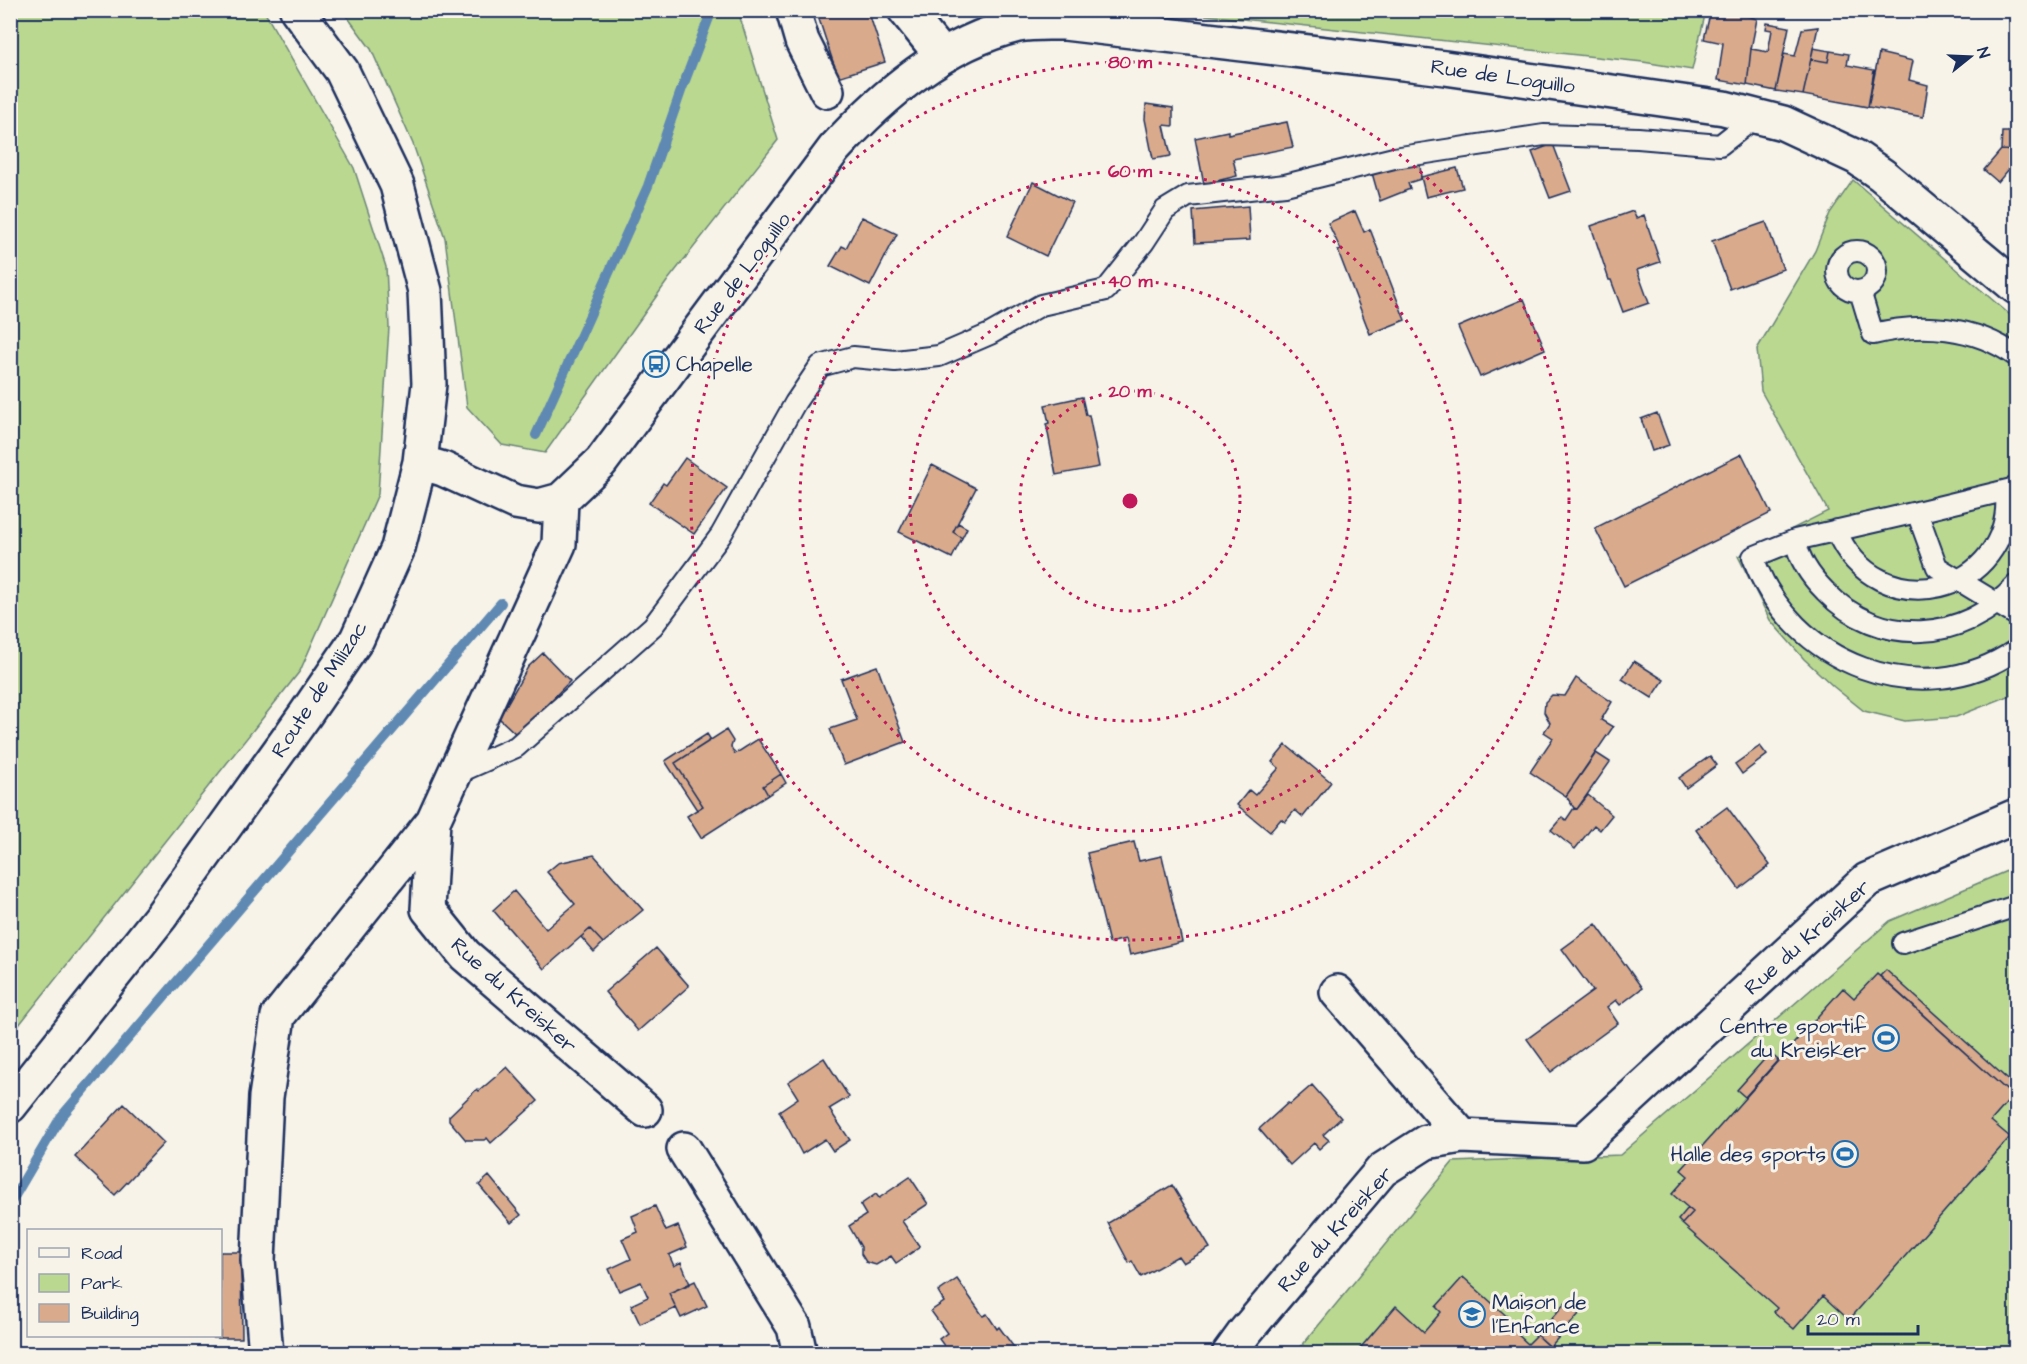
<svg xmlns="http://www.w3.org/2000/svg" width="2027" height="1364" font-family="'Architects Daughter',sans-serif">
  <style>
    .green { fill: #bad890; stroke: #6a8477; stroke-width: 1.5 }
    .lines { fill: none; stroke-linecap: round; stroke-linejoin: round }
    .stream { stroke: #5e89b2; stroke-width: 10 }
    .building { fill: #d9aa8b; stroke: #1b2f5e; stroke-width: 1.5 }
    .lane-casing { stroke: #1b2f5e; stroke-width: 24 }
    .street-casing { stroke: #1b2f5e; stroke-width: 38 }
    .secondary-casing { stroke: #1b2f5e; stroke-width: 38 }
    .lane { stroke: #f7f3e8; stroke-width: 20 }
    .street { stroke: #f7f3e8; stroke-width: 33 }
    .secondary { stroke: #f7f3e8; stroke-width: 33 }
    .ring { fill: none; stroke: #c2185b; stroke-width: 3; stroke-dasharray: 3 6 }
    .labels { text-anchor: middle; stroke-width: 6; stroke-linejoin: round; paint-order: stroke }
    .street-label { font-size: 21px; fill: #1b2f5e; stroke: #f7f3e8 }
    .poi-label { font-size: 21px; fill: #1b2f5e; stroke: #f7f3e8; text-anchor: start }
    .centre { fill: #c2185b; stroke: #f7f3e8; stroke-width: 3 }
    .ring-label { font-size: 18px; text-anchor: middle; font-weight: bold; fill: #c2185b; stroke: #f7f3e8; stroke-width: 6; stroke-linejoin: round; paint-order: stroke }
  </style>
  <rect width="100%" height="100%" fill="#f7f3e8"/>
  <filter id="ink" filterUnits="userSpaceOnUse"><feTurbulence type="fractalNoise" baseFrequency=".0167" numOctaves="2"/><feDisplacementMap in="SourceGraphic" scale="12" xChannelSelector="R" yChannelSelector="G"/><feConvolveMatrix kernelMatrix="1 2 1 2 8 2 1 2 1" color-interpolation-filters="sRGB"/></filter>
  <g filter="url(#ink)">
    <path class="green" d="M11,10L264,11L354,168L386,267L389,327L378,494L300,671L11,1035Z
      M343,11H738L778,140L668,280L545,453L502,445L467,407L445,238L413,144L371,49Z
      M1168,11H1706L1692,70L1643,62Z
      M1853,180L2016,320V693L1956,717L1905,721L1864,711L1834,687L1804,659L1770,620L1738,556L1828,511L1761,391L1757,349L1815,251L1830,213Z
      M2016,867V1353L1295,1354L1453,1162L1620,1155L1890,921Z"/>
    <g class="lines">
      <path class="stream" d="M536,435L648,186L681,91L712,10
        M10,1204L61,1117L501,603"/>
    </g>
    <path class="building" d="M816,10H868L885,62L838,77Z
      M1711,10H1728L1757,19L1751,49L1747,85L1718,80L1723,43L1704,39Z
      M1767,23L1789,27L1776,91L1747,85L1751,49L1768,52L1772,30L1766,29Z
      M1818,27L1803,95L1776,91L1784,54L1795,56L1802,29Z
      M1813,48L1830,51L1828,62L1811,59Z
      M1830,51L1849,54L1847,65L1874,70L1868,107L1803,95L1811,59L1828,62Z
      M1879,53L1913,61L1909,80L1928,85L1923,117L1868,107Z
      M1146,104L1173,108V126L1164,125L1171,156L1153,159L1145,119Z
      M1287,122L1293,147L1233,159L1237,176L1204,184L1195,138L1228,131V134Z
      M2002,132H2016V151L2001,150Z
      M1553,144L1571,191L1550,198L1532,152Z
      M2001,150L2016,151V169H2009L1998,182L1984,170Z
      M1420,162L1421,179L1408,183L1410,189L1380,201L1372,173Z
      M1457,168L1463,188L1426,197L1421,177Z
      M1033,182L1072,202L1046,256L1007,237Z
      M1248,206L1250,240L1195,243L1193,211Z
      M1355,211L1364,232L1370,229L1405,320L1370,334L1338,251L1341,250L1328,223Z
      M1633,211L1636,218L1644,215L1660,262L1637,270L1649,303L1623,312L1611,280H1609L1591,226Z
      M862,217L897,234L870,286L830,266L842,246L846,248Z
      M1766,222L1783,269L1730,289L1712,241Z
      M1524,299L1545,349L1480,377L1458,327Z
      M1082,397L1086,415H1089L1099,467L1056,475L1047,428L1046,424L1049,423L1045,405Z
      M1657,413L1669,445L1652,451L1641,419Z
      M1742,454L1771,513L1624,586L1595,528Z
      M685,458L727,488L694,534L649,503L663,483L666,485Z
      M932,465L976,488L953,532L962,538L952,558L899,532Z
      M958,523L967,528L962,538L953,532Z
      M543,653L570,681L517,735L499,718L528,667Z
      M1634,661L1664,680L1652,698L1622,679Z
      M877,666L905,742L844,765L830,729L857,720L841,679Z
      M1576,678L1612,702L1601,720L1613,727L1566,796L1530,772L1553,738L1544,732L1550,723L1544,712L1545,702L1552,695L1565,696Z
      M726,730L733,741L731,747L735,754L758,739L781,774L763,786L768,795L701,838L687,816L703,806L675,763Z
      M707,734L711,740L675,763L703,806L697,810L665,761Z
      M1286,745L1331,782L1303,817L1295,810L1285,822L1281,819L1270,832L1237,805L1249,790L1255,795L1279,768L1272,762Z
      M1760,746L1767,755L1742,774L1735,764Z
      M1596,753L1610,762L1577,809L1574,808L1566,796Z
      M1710,756L1717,765L1686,788L1679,778Z
      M781,774L786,783L768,795L763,786Z
      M1588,795L1612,815L1600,830L1594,825L1575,849L1551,830L1562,817L1566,820L1574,808L1577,809Z
      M1727,807L1770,865L1739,889L1696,830Z
      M1134,842L1139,861L1162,856L1182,942L1130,955L1126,939L1109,943L1087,853Z
      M594,855L643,910L603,943L590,929L544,969L493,910L514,891L546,929L575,904L547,872L558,863Z
      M1596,924L1642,988L1620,1005L1616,1000L1607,1007L1618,1023L1551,1072L1527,1039L1593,991L1562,949Z
      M590,929L603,943L594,952L581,937Z
      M656,948L689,986L638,1031L605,992Z
      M1886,970L2016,1087V1091L2013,1096L1880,976Z
      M1877,974L2013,1096L1991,1121L2010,1137L1849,1320L1823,1296L1794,1329L1774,1312L1777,1308L1682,1224L1693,1212L1672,1194L1688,1176L1681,1170L1843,988L1854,998Z
      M1770,1053L1778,1060L1745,1097L1737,1090Z
      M824,1058L849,1097L829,1109L850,1140L833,1151L825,1139L802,1154L779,1111L798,1098L788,1082Z
      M507,1067L538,1101L491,1143L487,1138L484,1140H466L449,1120V1116L477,1089L479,1091Z
      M1312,1085L1341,1118L1323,1135L1329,1140L1319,1149L1314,1143L1290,1165L1259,1129L1288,1103L1290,1104Z
      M124,1104L164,1143L115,1195L75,1157Z
      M489,1176L521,1215L511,1223L479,1185Z
      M910,1177L928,1204L902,1221L920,1247L896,1263L891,1256L876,1265L866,1262L861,1254V1247L849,1226L866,1215L860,1205L876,1194L879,1198Z
      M1172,1185L1210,1248L1183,1263L1178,1256L1141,1277L1132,1261L1129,1263L1108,1223Z
      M655,1206L666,1231L678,1226L687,1247L669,1255L674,1266L681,1262L690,1284L669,1293L676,1308L640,1324L631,1305L648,1297L641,1282L619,1291L609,1269L631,1259L622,1239L638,1232L632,1216Z
      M1688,1208L1693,1212L1682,1224L1678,1220Z
      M220,1252H241L242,1338H213V1336H220Z
      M1463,1277L1520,1328L1516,1333L1528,1344L1537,1335L1553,1349L1549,1354L1356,1353L1396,1306L1424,1332L1441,1312L1436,1307Z
      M957,1279L983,1316L987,1314L997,1329L999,1327L1016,1350L1011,1354H972L965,1351L962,1354H950L939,1339L947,1333L931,1311L944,1302L938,1292Z
      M695,1281L707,1306L681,1318L669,1293Z
      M1566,1302L1579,1314L1558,1338L1545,1326Z
      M1545,1326L1558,1338L1550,1347L1537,1335Z"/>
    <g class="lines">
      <defs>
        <path id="lane" d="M1837 271a20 20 0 1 1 40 0a20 20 0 1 1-40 0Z
          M1860,291L1873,334C1921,322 1975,326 2016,356
          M1917,512L2016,488
          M1836,530C1876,628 2015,595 2006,491
          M1795,540C1799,559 1811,577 1825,591C1879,648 1964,643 2016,585
          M2016,615L1937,567L1917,512L1795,540L1753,557C1790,664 1921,715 2016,650
          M455,774L516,747L653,626L721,535L795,403L820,366L853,357L895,361L939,356L990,334L1041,305L1106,290L1144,242L1165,210L1188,196L1285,185L1394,158L1544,135L1638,138L1720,145L1757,116
          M1903,943L2013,907L2016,904"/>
        <path id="street" d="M793,10L802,41L827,91
          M905,10L942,56
          M433,821L428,909L465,955L645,1110
          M1337,992L1462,1136
          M684,1149L794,1327L800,1354
          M266,1354L258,1260L266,1097L278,1016L433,821L559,544L561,500
          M1229,1354L1245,1332L1382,1170L1426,1142L1462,1136L1583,1142L1867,880L2016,816"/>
        <path id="secondary" d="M420,462L443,469L515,502L539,506L561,500L601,462L834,149C884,94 944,43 1018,25C1032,22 1049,23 1064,23L1445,68L1724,108L1783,123L1856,157L1882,175L2016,287
          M10,1106L161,916L305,715L357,639L398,548L420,462L429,384L425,291L397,185L342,71L297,10"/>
      </defs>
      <use href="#lane" class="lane-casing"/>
      <use href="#street" class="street-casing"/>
      <use href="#secondary" class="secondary-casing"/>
      <use href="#lane" class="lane"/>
      <use href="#street" class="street"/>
      <use href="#secondary" class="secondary"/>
    </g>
  </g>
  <g class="ring">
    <circle cx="1130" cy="501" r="110"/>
    <circle cx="1130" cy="501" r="220"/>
    <circle cx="1130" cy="501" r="330"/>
    <circle cx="1130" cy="501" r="439"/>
  </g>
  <defs>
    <symbol id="bus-ring" viewBox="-11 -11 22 22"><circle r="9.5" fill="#f7f3e8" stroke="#1f6fb2" stroke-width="1.5"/><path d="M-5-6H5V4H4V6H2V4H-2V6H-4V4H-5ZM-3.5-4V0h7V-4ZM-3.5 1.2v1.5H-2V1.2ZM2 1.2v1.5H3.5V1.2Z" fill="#1f6fb2"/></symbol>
    <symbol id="stadium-ring" viewBox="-11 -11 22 22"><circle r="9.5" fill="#f7f3e8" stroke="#1f6fb2" stroke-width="1.5"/><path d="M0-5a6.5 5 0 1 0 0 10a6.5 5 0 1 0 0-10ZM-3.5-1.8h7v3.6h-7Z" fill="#1f6fb2"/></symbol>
    <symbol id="school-ring" viewBox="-11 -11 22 22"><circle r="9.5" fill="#f7f3e8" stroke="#1f6fb2" stroke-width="1.5"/><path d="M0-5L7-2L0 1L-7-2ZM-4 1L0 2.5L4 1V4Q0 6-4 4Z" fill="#1f6fb2"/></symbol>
  </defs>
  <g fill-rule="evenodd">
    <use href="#bus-ring" x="641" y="349" width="30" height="30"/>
    <use href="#stadium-ring" x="1871" y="1023" width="30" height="30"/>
    <use href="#stadium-ring" x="1830" y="1139" width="30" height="30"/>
    <use href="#school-ring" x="1457" y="1299" width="30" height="30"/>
  </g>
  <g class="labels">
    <g class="street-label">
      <text transform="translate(1503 76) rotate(8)" y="7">Rue de Loguillo</text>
      <text transform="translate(742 273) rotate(-53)" y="7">Rue de Loguillo</text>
      <text transform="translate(319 689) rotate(-57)" y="7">Route de Milizac</text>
      <text transform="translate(1807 937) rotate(-42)" y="7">Rue du Kreisker</text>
      <text transform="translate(514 995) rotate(42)" y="7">Rue du Kreisker</text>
      <text transform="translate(1335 1229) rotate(-48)" y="7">Rue du Kreisker</text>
    </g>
    <g class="poi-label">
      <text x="676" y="371">Chapelle</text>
      <text x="1866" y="1033" text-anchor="end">Centre sportif<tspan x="1866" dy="24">du Kreisker</tspan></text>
      <text x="1826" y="1161" text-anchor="end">Halle des sports</text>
      <text x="1492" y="1309">Maison de<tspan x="1492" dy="24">l'Enfance</tspan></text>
    </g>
  </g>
  <circle cx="1130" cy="501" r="9" class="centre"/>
  <g class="ring-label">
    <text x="1130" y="68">80 m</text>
    <text x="1130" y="177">60 m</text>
    <text x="1130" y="287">40 m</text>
    <text x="1130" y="397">20 m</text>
  </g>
  <rect width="2027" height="1364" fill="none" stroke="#f7f3e8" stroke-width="36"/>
  <rect x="18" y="18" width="1991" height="1328" fill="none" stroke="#1b2f5e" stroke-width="2" filter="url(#ink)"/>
  <rect x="27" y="1229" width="195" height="108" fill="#f7f3e8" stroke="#9fa5b1" stroke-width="1.5"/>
  <rect x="39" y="1248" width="30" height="9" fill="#f7f3e8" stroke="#9fa5b1" stroke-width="1.5"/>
  <text x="81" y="1259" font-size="18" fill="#1b2f5e">Road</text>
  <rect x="39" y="1274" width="30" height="18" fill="#bad890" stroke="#9fa5b1" stroke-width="1.5"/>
  <text x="81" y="1289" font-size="18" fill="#1b2f5e">Park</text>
  <rect x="39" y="1304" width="30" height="18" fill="#d9aa8b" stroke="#9fa5b1" stroke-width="1.5"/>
  <text x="81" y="1319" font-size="18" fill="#1b2f5e">Building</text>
  <g transform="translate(1970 57) rotate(72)" stroke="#f7f3e8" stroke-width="4.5" paint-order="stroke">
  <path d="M0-4.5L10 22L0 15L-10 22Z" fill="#1b2f5e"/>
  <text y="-9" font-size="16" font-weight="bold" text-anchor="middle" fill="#1b2f5e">N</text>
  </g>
  <path d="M1808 1325v9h110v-9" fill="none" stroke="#1b2f5e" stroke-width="3"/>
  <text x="1817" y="1325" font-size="18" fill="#1b2f5e" stroke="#f7f3e8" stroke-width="4.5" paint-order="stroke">20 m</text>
</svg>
